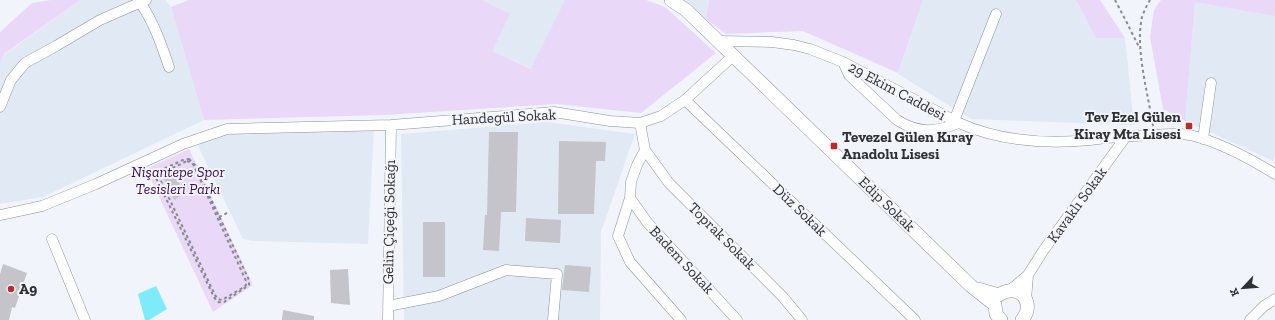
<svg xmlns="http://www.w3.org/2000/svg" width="1275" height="320" font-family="'Zilla Slab',serif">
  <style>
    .built { fill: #e1e9f5 }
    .green { fill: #e9d8f7 }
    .water { fill: #7eebfb }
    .building { fill: #c4c4ca }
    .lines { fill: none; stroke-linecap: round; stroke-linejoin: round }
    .minor-casing { stroke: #8d9196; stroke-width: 11 }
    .major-casing { stroke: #8d9196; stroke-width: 14 }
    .path { stroke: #888a8e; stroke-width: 2; stroke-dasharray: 3 3; stroke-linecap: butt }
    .minor { stroke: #fff; stroke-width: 10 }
    .major { stroke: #fff; stroke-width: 13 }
    .poi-dot { fill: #bb2c29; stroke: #f1f5fb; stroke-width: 1.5 }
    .labels { text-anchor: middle; stroke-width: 4; stroke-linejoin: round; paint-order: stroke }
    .street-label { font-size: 15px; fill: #2f3032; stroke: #f1f5fb }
    .poi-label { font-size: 15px; font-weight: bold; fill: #2f3032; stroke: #f1f5fb; text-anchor: start }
    .park-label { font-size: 15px; font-style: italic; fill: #3f0e59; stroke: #f1f5fb }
  </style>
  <rect width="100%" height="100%" fill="#f1f5fb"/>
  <path class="built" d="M80,0H165L171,7L204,120L43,197L0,204V64L4,55Z
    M482,0H565L532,69L492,51Z
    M685,0H709L706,19Z
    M923,0H1076L1096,38H1125L1134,125L971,119L898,74Z
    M1195,1L1275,16V157L1273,161L1185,121Z
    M547,122L635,134L601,232L600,320H404L401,134Z
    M374,127L368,244L252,241L243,239L199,148L200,140L215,135Z"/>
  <path class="green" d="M51,0H80L4,54L0,64V32L32,3Z
    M189,0H482L510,14L492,51L531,69L565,0H646L665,7L716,53L641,113L557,104L384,115L204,120L171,7Z
    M709,0H923L898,73L803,31L726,34L706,19Z
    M1076,0H1100L1125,38H1096Z
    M1161,0H1275V16L1195,2L1185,121L1163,109L1150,37L1154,10Z
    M189,149L253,285L213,312L146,169Z"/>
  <path class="water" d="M156,286L167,309L149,320H145L138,294Z"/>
  <path class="building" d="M489,132H518L516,212H501L499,251L483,250L485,215H487Z
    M559,141L606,142L605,161H596L594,214H558Z
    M175,174L184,194L174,200L164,179Z
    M526,218L561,220L560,243L525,241Z
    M423,222H445V277H423Z
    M3,264L27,273L15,308L12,307L9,320H0V274Z
    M565,265L591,267L589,292L562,290Z
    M348,269L350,305L331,303L330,270Z
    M283,310L314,316V320H282Z"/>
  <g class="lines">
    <defs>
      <path id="minor" d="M140,2C154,23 161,43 169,67
        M718,41L772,42L794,45L810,49L843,62L959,123C999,141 1047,144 1090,140C1111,137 1132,136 1154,135C1165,134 1178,133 1190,135C1220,142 1249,158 1275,174
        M843,62L849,75L897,120C919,134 936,132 959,123
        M685,100L915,320
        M0,107L11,80L25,63L56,46L100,20L146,0
        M954,121L996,14
        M640,123L645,150L637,165L631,182L630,198L618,236L630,262L681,320
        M1203,139L1211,83
        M645,150L669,183L783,297L802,320
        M630,198L647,222L737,320
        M0,215L42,206L96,184L183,144L227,129L391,125L554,112L610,121L640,123L661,116L685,100L733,56
        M52,239L85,320
        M1009,291L1028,275L1043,251L1127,135
        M1026,300L1028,275
        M388,306L439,296L506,270L557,274L553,320
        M388,320L391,125
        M1250,320L1264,306L1275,299"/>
      <path id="major" d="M671,0L686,10L971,286L995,305L996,314L1001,320
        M978,289L999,295C1018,282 1037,302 1022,320"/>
    </defs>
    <use href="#minor" class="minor-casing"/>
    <use href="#major" class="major-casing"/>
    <path class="path" d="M1115,0L1126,21L1140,49
      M1150,0C1147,5 1144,11 1142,17C1135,49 1148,93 1153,126
      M189,159L195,165L249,280V285L224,302C219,303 217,302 214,297L156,178V174L157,172L183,160Z
      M187,161L192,163L194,166L246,281V285L244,287L222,300L218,299L215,295L159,177L162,173Z
      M219,217L227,213"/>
    <use href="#minor" class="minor"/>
    <use href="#major" class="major"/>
  </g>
  <g class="poi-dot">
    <rect x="1185" y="122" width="8" height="8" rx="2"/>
    <rect x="830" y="142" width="8" height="8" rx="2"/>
    <circle cx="11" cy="289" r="4"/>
  </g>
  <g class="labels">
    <g class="street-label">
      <text transform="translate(897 91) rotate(28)" y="5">29 Ekim Caddesi</text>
      <text transform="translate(504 117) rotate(-3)" y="5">Handegül Sokak</text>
      <text transform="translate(887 204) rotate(44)" y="5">Edip Sokak</text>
      <text transform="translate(1077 205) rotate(-54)" y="5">Kavaklı Sokak</text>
      <text transform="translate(800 210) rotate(44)" y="5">Düz Sokak</text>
      <text transform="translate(389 222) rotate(-89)" y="5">Gelin Çiçeği Sokağı</text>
      <text transform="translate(722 236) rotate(45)" y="5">Toprak Sokak</text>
      <text transform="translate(682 260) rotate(47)" y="5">Badem Sokak</text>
    </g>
    <g class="poi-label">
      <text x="1181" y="122" text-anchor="end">Tev Ezel Gülen<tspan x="1181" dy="17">Kiray Mta Lisesi</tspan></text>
      <text x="842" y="142">Tevezel Gülen Kıray<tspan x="842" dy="17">Anadolu Lisesi</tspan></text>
      <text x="19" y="294">A9</text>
    </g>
    <g class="park-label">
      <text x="178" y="177">Nişantepe Spor<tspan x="178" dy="17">Tesisleri Parkı</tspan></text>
    </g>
  </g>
  <g transform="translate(1243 288) rotate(244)" stroke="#f1f5fb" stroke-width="3" paint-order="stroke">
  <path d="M0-3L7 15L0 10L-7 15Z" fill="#2f3032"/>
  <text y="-6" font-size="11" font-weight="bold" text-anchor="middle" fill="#2f3032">K</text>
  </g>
</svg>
